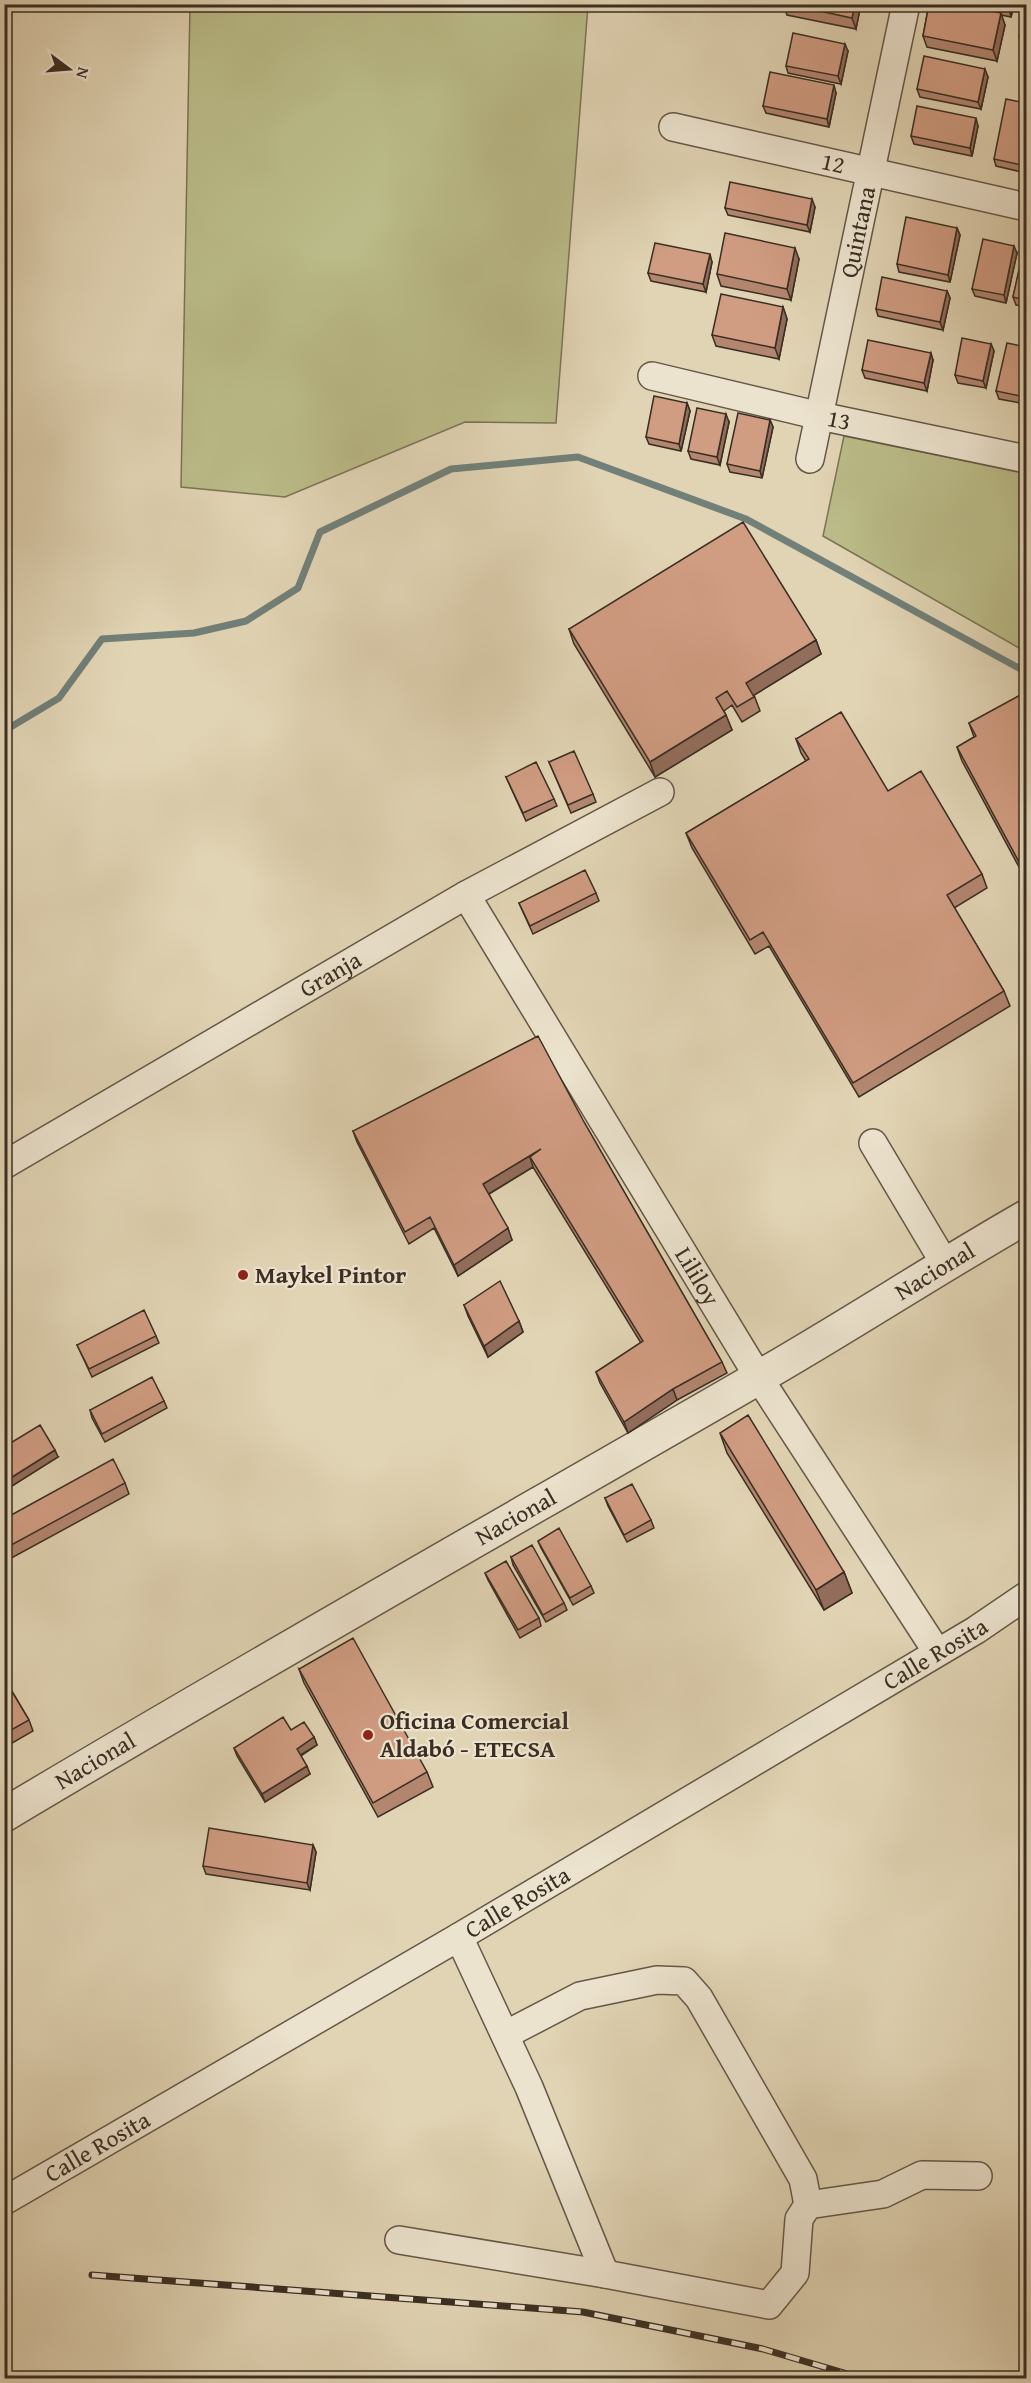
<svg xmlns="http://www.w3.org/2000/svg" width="1031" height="2383" font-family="'Gentium Book Plus',serif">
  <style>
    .green { fill: #babb88; stroke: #7a7456; stroke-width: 1.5 }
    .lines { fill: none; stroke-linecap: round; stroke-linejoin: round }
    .stream { stroke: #718079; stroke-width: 7 }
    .minor-casing { stroke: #645847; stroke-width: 30 }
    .tertiary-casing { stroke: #645847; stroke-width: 36 }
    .minor { stroke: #ece3ce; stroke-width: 27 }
    .tertiary { stroke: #ece3ce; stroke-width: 33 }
    .rail-casing { stroke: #3a2e23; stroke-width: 7 }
    .rail { stroke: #ece3ce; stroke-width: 4.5; stroke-dasharray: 14; stroke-linecap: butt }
    .wall { fill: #b38670; stroke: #3a2e23; stroke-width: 1.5 }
    .shaded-wall { fill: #926d5b; stroke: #3a2e23; stroke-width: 1.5 }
    .building { fill: #d09c82; stroke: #3a2e23; stroke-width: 1.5 }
    .poi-dot { fill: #8f2418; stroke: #ece3ce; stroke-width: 2 }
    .labels { text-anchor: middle; stroke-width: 4.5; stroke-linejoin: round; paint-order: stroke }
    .street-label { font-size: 24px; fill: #3a2e23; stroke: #ece3ce }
    .poi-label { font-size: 24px; font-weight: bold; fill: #3a2e23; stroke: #ece3ce; text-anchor: start }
  </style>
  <rect width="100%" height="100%" fill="#e1d4b4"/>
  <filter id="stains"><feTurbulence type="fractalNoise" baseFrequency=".00333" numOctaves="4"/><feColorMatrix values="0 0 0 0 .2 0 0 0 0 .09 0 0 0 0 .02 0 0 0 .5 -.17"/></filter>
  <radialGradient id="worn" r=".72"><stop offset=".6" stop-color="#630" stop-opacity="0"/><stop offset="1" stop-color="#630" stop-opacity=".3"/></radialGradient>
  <path class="green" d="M190,5H588L556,423L465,422L285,497L181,487Z
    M844,436L1026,473V652L823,536Z"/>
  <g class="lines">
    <path class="stream" d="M4,731L59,698L102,639L194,633L246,621L298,588L320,532L451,469L578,457L746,519L1026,672"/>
    <defs>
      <g id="minor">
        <path id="s1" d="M673,127L1026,207"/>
        <path id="s2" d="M652,376L820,416L1026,459"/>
        <path id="s3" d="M810,459L906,4"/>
        <path id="s4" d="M466,895L759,1378L937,1652"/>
        <path d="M873,1143L945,1264"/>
        <path id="s5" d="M4,1165L466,895L660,792"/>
        <path d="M459,1937L529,2087L605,2274"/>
        <path id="s6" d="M4,2201L459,1937L976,1630L1026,1596"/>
        <path d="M808,2205L883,2194L922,2175L978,2176"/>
        <path d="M399,2240L605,2274L769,2305L795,2273L799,2219L808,2205L803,2179L699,1998L684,1981L657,1980L580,1996L505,2035"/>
      </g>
      <g id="tertiary">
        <path id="s7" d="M4,1815C253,1666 505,1524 756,1379C847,1327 935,1269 1026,1217"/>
      </g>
    </defs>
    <use href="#minor" class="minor-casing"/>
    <use href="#tertiary" class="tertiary-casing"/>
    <use href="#minor" class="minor"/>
    <use href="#tertiary" class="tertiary"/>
    <defs>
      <path id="rail" d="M92,2275L583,2312L763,2349L861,2378"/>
    </defs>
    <use href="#rail" class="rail-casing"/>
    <use href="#rail" class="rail"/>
  </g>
  <path class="wall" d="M783,4H861L856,29L787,15Z
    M929,4H1014L1011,17L1001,15L1005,25L997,61L927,47L923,36Z
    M1026,4V46L1021,45L1019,37Z
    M848,51L841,84L788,73L786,66Z
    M988,77L981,109L920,97L917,89Z
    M836,93L829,127L766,113L763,106Z
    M1026,103V173L996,166L994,159Z
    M978,126L972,156L914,144L911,136Z
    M815,207L810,232L728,215L725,208Z
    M957,228L960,235L950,282L899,272L897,264Z
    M1026,243V307L1016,305L1013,297Z
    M1017,253L1006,303L975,296L972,289Z
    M799,259L791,300L721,286L717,274Z
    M712,262L706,292L651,281L648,273Z
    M947,291L950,298L943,330L878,316L876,309Z
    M783,307L787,319L779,359L716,346L712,335Z
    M991,344L994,351L986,388L958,383L955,375Z
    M1026,347V404L999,399L996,391Z
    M933,360L927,391L865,378L862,370Z
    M687,403L690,411L681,451L649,444L646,437Z
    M770,420L773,427L762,478L730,472L727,464Z
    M729,422L720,465L691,459L688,451Z
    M569,629L816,640L821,654L754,695L760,711L742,722L732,705L724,711L732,730L655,777L574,644Z
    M1026,692V880L962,761L957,747L974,737L969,723Z
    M796,739L888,791L982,874L987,888L954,908L1004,991L1010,1006L859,1097L769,946L755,954L692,848L686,833L806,761L801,753Z
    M549,762L593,794L596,802L571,813Z
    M506,777L554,799L557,806L526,821Z
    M596,893L599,901L533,934L519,903Z
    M584,1122L722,1362L727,1373L677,1400L628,1433L600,1383L596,1372L641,1343L533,1167L489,1194L512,1240L458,1276L434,1228L409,1244L357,1142L353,1131Z
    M464,1305L519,1321L523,1332L488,1357L468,1316Z
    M156,1336L159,1343L92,1377L77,1345Z
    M164,1401L167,1408L105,1442L92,1418L90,1410Z
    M4,1407L11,1423L4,1427Z
    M720,1433L844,1572L852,1593L824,1610L727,1453Z
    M4,1447L58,1457L12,1486L4,1474Z
    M125,1483L129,1494L4,1562V1519Z
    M605,1498L651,1520L654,1528L627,1542L608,1506Z
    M538,1541L591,1586L594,1593L573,1605L541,1548Z
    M511,1557L564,1603L567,1610L546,1622L513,1565Z
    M485,1573L539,1618L541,1626L520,1638L488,1580Z
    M299,1669L427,1772L433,1787L378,1817L304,1683Z
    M4,1678L29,1720L33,1731L7,1746L4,1742Z
    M291,1730L314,1737L317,1745L301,1756L310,1774L265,1802L237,1756L234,1748Z
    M313,1845L316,1852L310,1890L206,1874L203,1866Z"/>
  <path class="shaded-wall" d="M855,4H861L856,29L852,18Z
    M1010,4H1014L1011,17L1009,9Z
    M1001,13L1005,25L997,61L993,50Z
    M845,44L848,51L841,84L838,76Z
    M985,69L988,77L981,109L978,102Z
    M834,85L836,93L829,127L827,119Z
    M976,118L978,126L972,156L970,148Z
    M812,199L815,207L810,232L807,225Z
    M957,228L960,235L950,282L948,275Z
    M1014,246L1017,253L1006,303L1004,295Z
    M795,248L799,259L791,300L787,289Z
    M710,254L712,262L706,292L703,284Z
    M947,291L950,298L943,330L940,322Z
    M783,307L787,319L779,359L775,348Z
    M991,344L994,351L986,388L983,381Z
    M931,353L933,360L927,391L924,383Z
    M687,403L690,411L681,451L679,444Z
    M726,414L729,422L720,465L717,457Z
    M770,420L773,427L762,478L760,471Z
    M816,640L821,654L751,697L746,683Z
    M726,715L732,730L655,777L650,762Z
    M541,1149L530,1157L533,1167L487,1195L483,1184Z
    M508,1228L512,1240L458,1276L454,1265Z
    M519,1321L523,1332L488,1357L484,1346Z
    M673,1389L677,1400L628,1433L624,1422Z
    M55,1450L58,1457L12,1486L9,1479Z
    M844,1572L852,1593L824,1610L816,1590Z
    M314,1737L317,1745L299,1756L297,1749Z
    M307,1766L310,1774L265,1802L262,1794Z
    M313,1845L316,1852L310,1890L307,1883Z"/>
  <path class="building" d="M787,4H855L852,18Z
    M929,4H957L1001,13L993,50L923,36Z
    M986,4H1010L1009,9Z
    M1025,4H1026V39L1019,37Z
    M793,33L845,44L838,76L786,66Z
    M924,56L985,69L978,102L917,89Z
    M770,72L834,85L827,119L763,106Z
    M1006,99L1026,103V166L994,159Z
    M917,106L976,118L970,148L911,136Z
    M730,182L812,199L807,225L725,208Z
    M906,217L957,228L948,275L897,264Z
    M725,233L795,248L787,289L717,274Z
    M983,239L1014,246L1004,295L972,289Z
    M1025,242L1026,243V300L1013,297Z
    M655,243L710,254L703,284L648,273Z
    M882,277L947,291L940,322L876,309Z
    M721,294L783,307L775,348L712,335Z
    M962,338L991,344L983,381L955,375Z
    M868,340L931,353L924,383L862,370Z
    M1007,343L1026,347V397L996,391Z
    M654,396L687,403L679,444L646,437Z
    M697,408L726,414L717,457L688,451Z
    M738,413L770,420L760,471L727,464Z
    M743,522L816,640L746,683L754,697L737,707L727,691L716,698L726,715L650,762L569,629Z
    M1026,692V875L957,747L976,736L969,723Z
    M841,712L888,791L921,771L982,874L947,895L1004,991L853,1083L763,932L750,940L686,833L809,759L796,739Z
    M574,751L593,794L568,805L549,762Z
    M536,762L554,799L523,813L506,777Z
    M585,870L596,893L530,926L519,903Z
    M538,1036L584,1122L722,1362L673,1389L624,1422L596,1372L643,1341L530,1157L541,1149L483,1184L508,1228L454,1265L430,1217L405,1232L353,1131Z
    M500,1281L519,1321L484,1346L464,1305Z
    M144,1310L156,1336L89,1369L77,1345Z
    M152,1377L164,1401L102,1434L90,1410Z
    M4,1407L9,1416L4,1418Z
    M748,1415L844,1572L816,1590L720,1433Z
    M40,1425L55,1450L9,1479L4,1471V1447Z
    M113,1459L125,1483L4,1549V1519Z
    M632,1484L651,1520L624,1535L605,1498Z
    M559,1528L591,1586L570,1598L538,1541Z
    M532,1545L564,1603L543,1615L511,1557Z
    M506,1561L539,1618L518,1630L485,1573Z
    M353,1638L427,1772L373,1803L299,1669Z
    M4,1678L29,1720L4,1734Z
    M283,1717L291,1730L304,1722L314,1737L297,1749L307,1766L262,1794L234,1748Z
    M209,1828L313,1845L307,1883L203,1866Z"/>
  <g class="poi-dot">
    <circle cx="243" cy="1275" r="6"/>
    <circle cx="368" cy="1735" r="6"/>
  </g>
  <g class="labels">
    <g class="street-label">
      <text dy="8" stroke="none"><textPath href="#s1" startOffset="164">12</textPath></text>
      <text dy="8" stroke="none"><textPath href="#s3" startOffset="232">Quintana</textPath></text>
      <text dy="8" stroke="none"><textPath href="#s2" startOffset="192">13</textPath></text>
      <text dy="8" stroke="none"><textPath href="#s5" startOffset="378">Granja</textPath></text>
      <text dy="8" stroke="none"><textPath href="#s7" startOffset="1078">Nacional</textPath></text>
      <text dy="8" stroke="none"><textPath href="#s4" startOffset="446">Lililoy</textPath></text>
      <text dy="8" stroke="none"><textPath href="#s7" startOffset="592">Nacional</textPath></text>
      <text dy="8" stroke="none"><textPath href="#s6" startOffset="1080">Calle Rosita</textPath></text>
      <text dy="8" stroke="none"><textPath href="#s7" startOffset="106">Nacional</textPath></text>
      <text dy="8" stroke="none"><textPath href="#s6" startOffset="594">Calle Rosita</textPath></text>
      <text dy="8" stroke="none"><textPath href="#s6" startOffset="108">Calle Rosita</textPath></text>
    </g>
    <g class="poi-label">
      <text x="255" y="1283">Maykel Pintor</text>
      <text x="380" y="1729">Oficina Comercial<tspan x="380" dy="28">Aldabó - ETECSA</tspan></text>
    </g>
  </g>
  <rect width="1031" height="2383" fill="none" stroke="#e1d4b4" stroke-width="24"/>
  <rect x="6" y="6" width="1019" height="2371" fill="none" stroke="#3a2e23" stroke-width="3"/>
  <rect x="12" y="12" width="1007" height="2359" fill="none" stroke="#3a2e23" stroke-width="1.5"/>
  <g transform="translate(69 69) rotate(106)" stroke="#ece3ce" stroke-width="4.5" paint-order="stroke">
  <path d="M0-4.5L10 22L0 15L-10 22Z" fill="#3a2e23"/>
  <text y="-9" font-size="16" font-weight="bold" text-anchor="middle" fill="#3a2e23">N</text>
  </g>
  <rect width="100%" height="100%" filter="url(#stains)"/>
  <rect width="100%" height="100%" fill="url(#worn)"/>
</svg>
